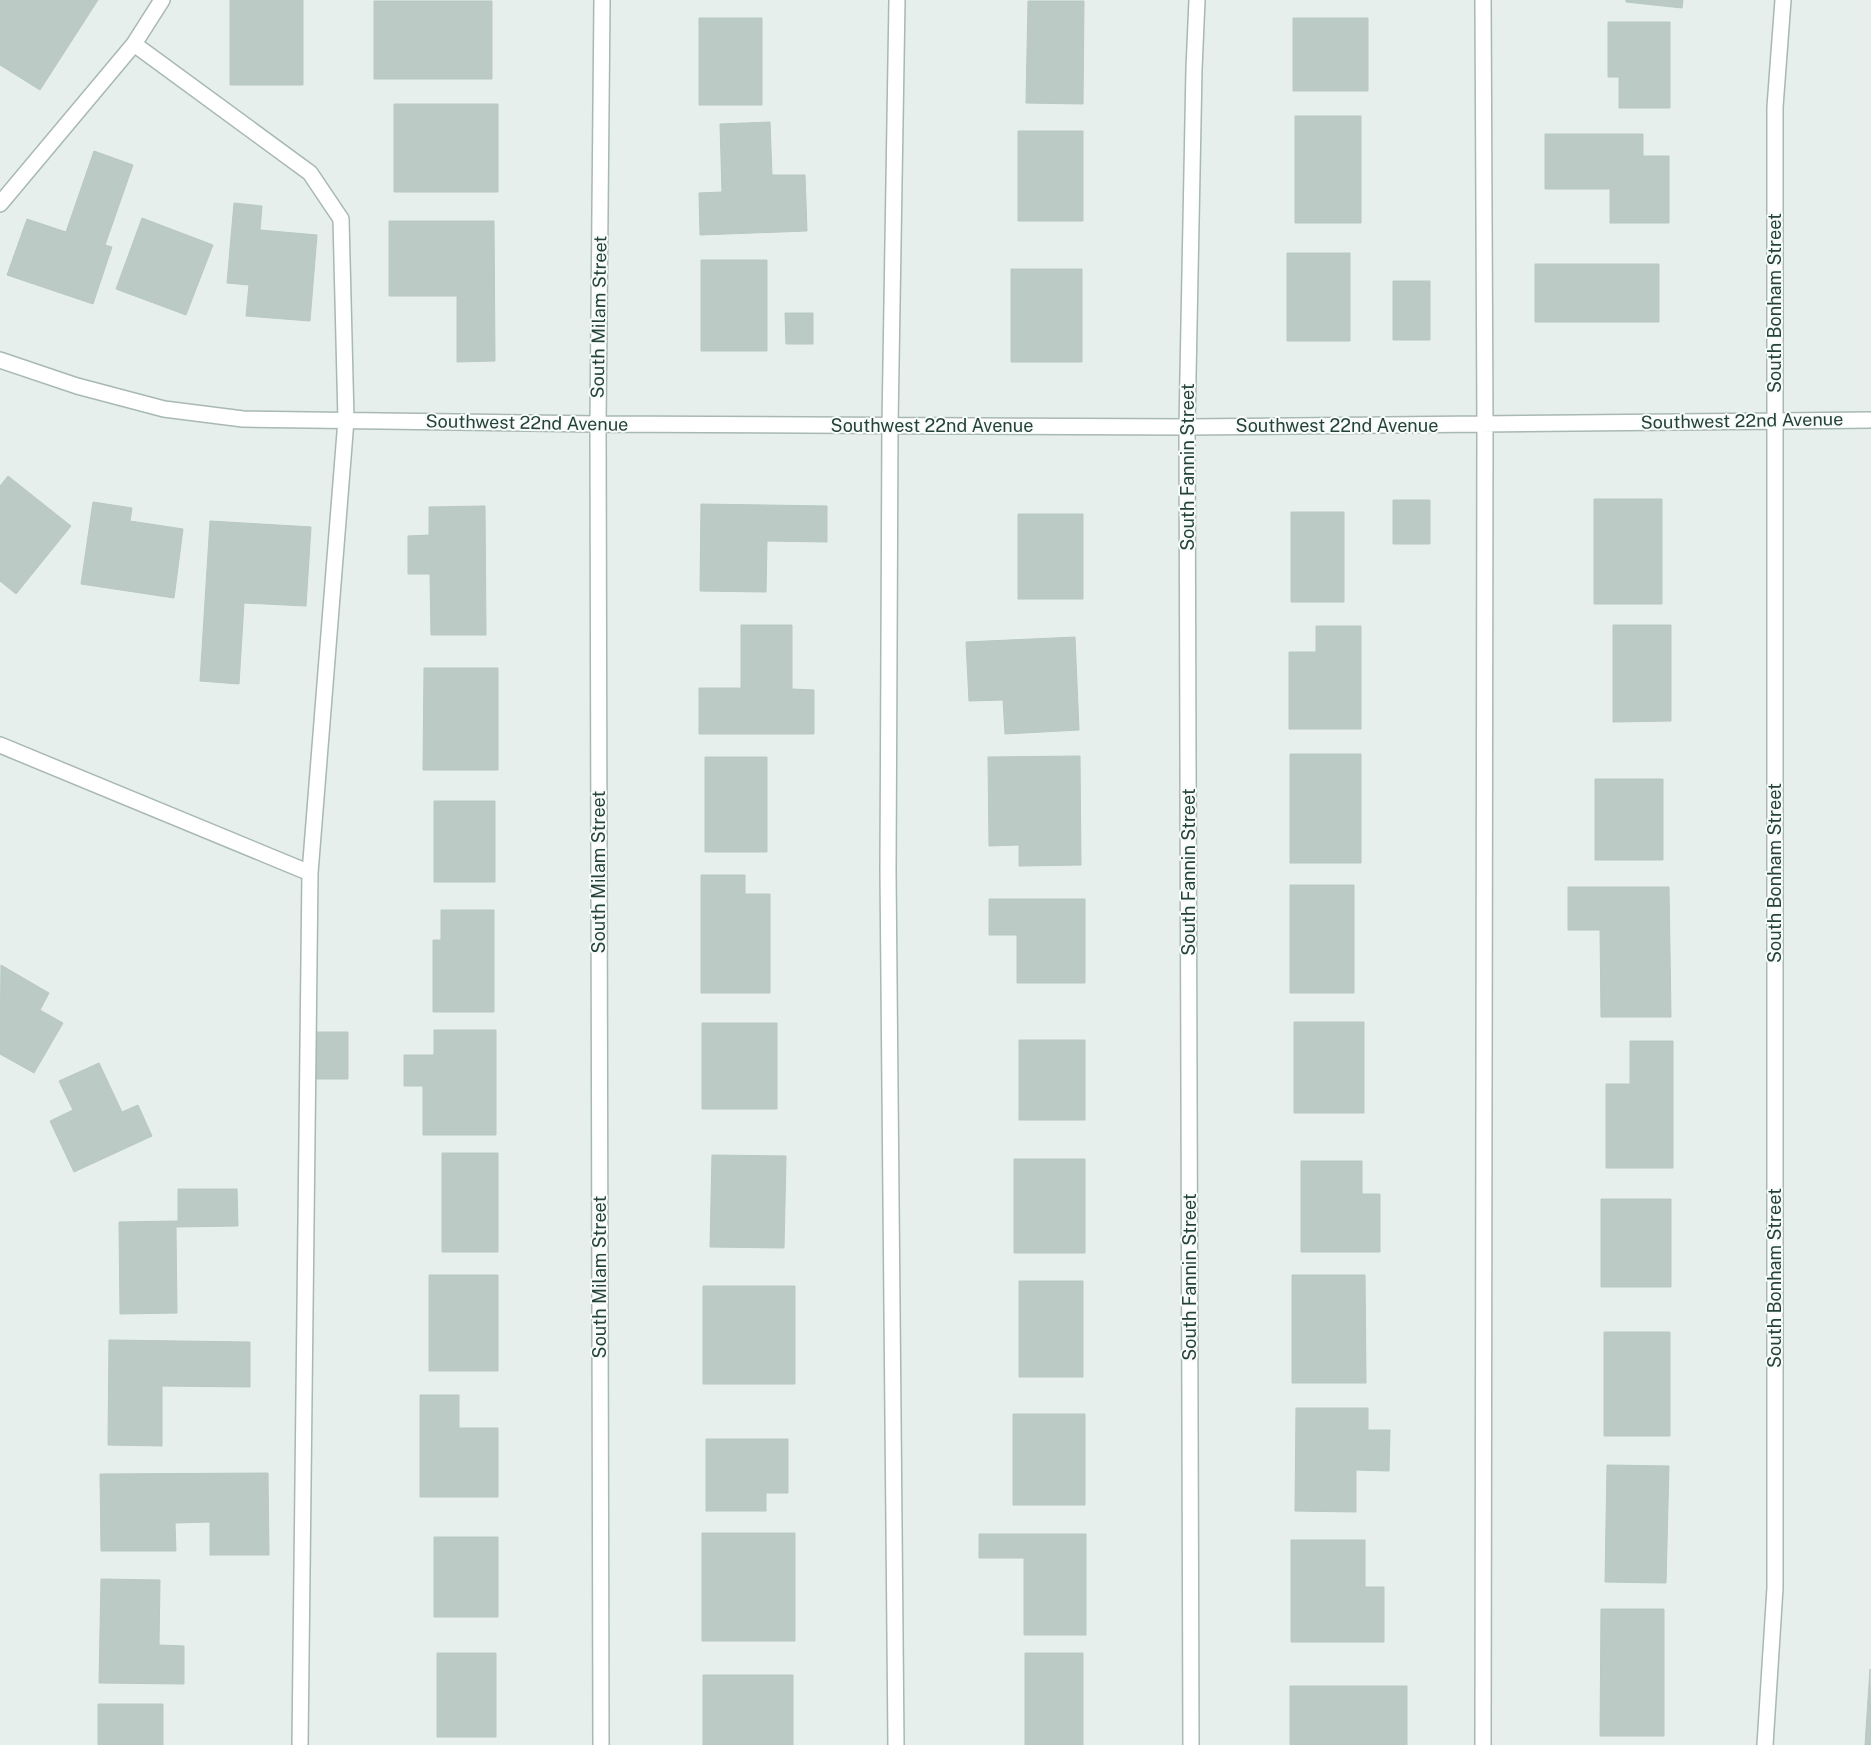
<svg xmlns="http://www.w3.org/2000/svg" width="1871" height="1745" font-family="'Public Sans',sans-serif">
  <style>
    .building { fill: #bbcac4; stroke: #b8c9c2 }
    .lines { fill: none; stroke-linecap: round; stroke-linejoin: round }
    .minor-casing { stroke: #a8b8b2; stroke-width: 18 }
    .minor { stroke: #fff; stroke-width: 15 }
    .labels { text-anchor: middle; stroke-width: 4; stroke-linejoin: round; paint-order: stroke }
    .street-label { font-size: 18px; fill: #24423a; stroke: #f7fbf9 }
  </style>
  <rect width="100%" height="100%" fill="#e6efeb"/>
  <path class="building" d="M0,0H98L40,90L0,65Z
    M230,0H303V85H230Z
    M1626,0H1683L1682,8L1626,2Z
    M374,1H492V79H374Z
    M1028,1H1084L1083,104L1026,103Z
    M699,18H762V105H699Z
    M1293,18H1368V91H1293Z
    M1608,22H1670V108H1619V77H1608Z
    M394,104H498V192H394Z
    M1295,116H1361V223H1295Z
    M770,122L772,175H805L807,231L700,235L699,193L722,192L720,124Z
    M1018,131H1083V221H1018Z
    M1545,134H1643V156H1669V223H1610V189H1545Z
    M94,151L133,165L105,245L112,247L93,304L7,275L27,219L66,232Z
    M234,203L262,206L260,230L317,235L310,321L246,316L249,285L227,283Z
    M142,218L213,245L186,315L116,289Z
    M389,221H494L495,361L457,362V296H389Z
    M1287,253H1350V341H1287Z
    M701,260H767V351H701Z
    M1535,264H1659V322H1535Z
    M1011,269H1082V362H1011Z
    M1393,281H1430V340H1393Z
    M785,313H813V344H786Z
    M8,476L71,526L16,594L0,581V486Z
    M1594,499H1662V604H1594Z
    M1393,500H1430V544H1393Z
    M93,502L132,508L130,521L183,529L174,598L81,584Z
    M701,504L827,506V542L767,541L766,592L700,591Z
    M485,506L486,635H431L430,574H408V536L429,535V507Z
    M1291,512H1344V602H1291Z
    M1018,514H1083V599H1018Z
    M210,521L311,527L306,606L244,603L239,684L200,681Z
    M741,625H792V689L814,690V734H699V688H741Z
    M1613,625H1671V721L1613,722Z
    M1316,626H1361V729H1289V652H1316Z
    M1075,637L1079,730L1005,734L1003,700L969,701L966,642Z
    M424,668H498V770H423Z
    M1290,754H1361V863H1290Z
    M1080,756L1081,865L1019,866V845L989,846L988,757Z
    M705,757H767V852H705Z
    M1595,779H1663V860H1595Z
    M434,801H495V882H434Z
    M701,875H745V894H770V993H701Z
    M1290,885H1354V993H1290Z
    M1568,887H1669L1671,1017H1601L1600,930H1568Z
    M989,899H1085V983H1017V935H989Z
    M441,910H494V1012H433V940H441Z
    M1,965L49,993L40,1010L63,1023L34,1073L0,1054Z
    M1294,1022H1364V1113H1294Z
    M702,1023H777V1109H702Z
    M434,1030H496V1135H423V1086H404V1055H434Z
    M315,1032H348V1079H315Z
    M1019,1040H1085V1120H1019Z
    M1630,1041H1673V1168H1606V1084H1630Z
    M99,1063L122,1112L138,1105L152,1136L74,1172L50,1121L73,1110L59,1081Z
    M442,1153H498V1252H442Z
    M712,1155L786,1156L784,1248L710,1247Z
    M1014,1159H1085V1253H1014Z
    M1301,1161H1362V1194H1380V1252H1301Z
    M178,1189H237L238,1226L176,1227L177,1313L120,1314L119,1222L178,1221Z
    M1601,1199H1671V1287H1601Z
    M429,1275H498V1371H429Z
    M1292,1275H1365L1366,1383H1292Z
    M1019,1281H1083V1377H1019Z
    M703,1286H795V1384H703Z
    M1604,1332H1670V1436H1604Z
    M109,1340L250,1342V1387L162,1386V1446L108,1445Z
    M420,1395H459V1428H498V1497H420Z
    M1296,1408H1368V1430H1390L1389,1471L1356,1470V1512L1295,1511Z
    M1013,1414H1085V1505H1013Z
    M706,1439H788V1493H766V1511H706Z
    M1607,1465L1669,1466L1666,1583L1605,1582Z
    M268,1473L269,1555H210V1522L175,1523L176,1551H101L100,1474Z
    M702,1533H795V1641H702Z
    M979,1534H1086V1635H1024V1558H979Z
    M434,1537H498V1617H434Z
    M1291,1540H1365V1587H1384V1642H1291Z
    M101,1579L160,1580L159,1645L184,1646V1684L99,1683Z
    M1601,1609H1664V1736H1600Z
    M437,1653H496V1737H437Z
    M1025,1653H1083V1745H1025Z
    M1870,1669L1871,1745H1865Z
    M703,1675H793V1745H703Z
    M1290,1686H1407V1745H1290Z
    M98,1704H163V1745H98Z"/>
  <g class="lines">
    <defs>
      <path id="minor" d="M1483,0L1485,425L1483,1745
        M134,44L310,173L341,219L346,420L310,873L300,1745
        M0,204L134,44L162,0
        M0,360L77,386L164,409L243,419L598,424L1187,427L1871,420
        M0,745L310,873
        M601,1745L598,424L602,0
        M896,1745L888,871L890,425L897,0
        M1191,1745L1187,427L1194,69L1197,0
        M1765,1745L1775,1588V107L1783,0"/>
    </defs>
    <use href="#minor" class="minor-casing"/>
    <use href="#minor" class="minor"/>
  </g>
  <g class="labels">
    <g class="street-label">
      <text transform="translate(1775 303) rotate(-90)" y="6">South Bonham Street</text>
      <text transform="translate(599 317) rotate(-89)" y="6">South Milam Street</text>
      <text transform="translate(1742 421) rotate(-1)" y="6">Southwest 22nd Avenue</text>
      <text transform="translate(527 423) rotate(1)" y="6">Southwest 22nd Avenue</text>
      <text x="932" y="432">Southwest 22nd Avenue</text>
      <text x="1337" y="432">Southwest 22nd Avenue</text>
      <text transform="translate(1188 467) rotate(-90)" y="6">South Fannin Street</text>
      <text transform="translate(599 872) rotate(-90)" y="6">South Milam Street</text>
      <text transform="translate(1189 872) rotate(-90)" y="6">South Fannin Street</text>
      <text transform="translate(1775 873) rotate(-90)" y="6">South Bonham Street</text>
      <text transform="translate(600 1277) rotate(-90)" y="6">South Milam Street</text>
      <text transform="translate(1190 1277) rotate(-90)" y="6">South Fannin Street</text>
      <text transform="translate(1775 1278) rotate(-90)" y="6">South Bonham Street</text>
    </g>
  </g>
</svg>
